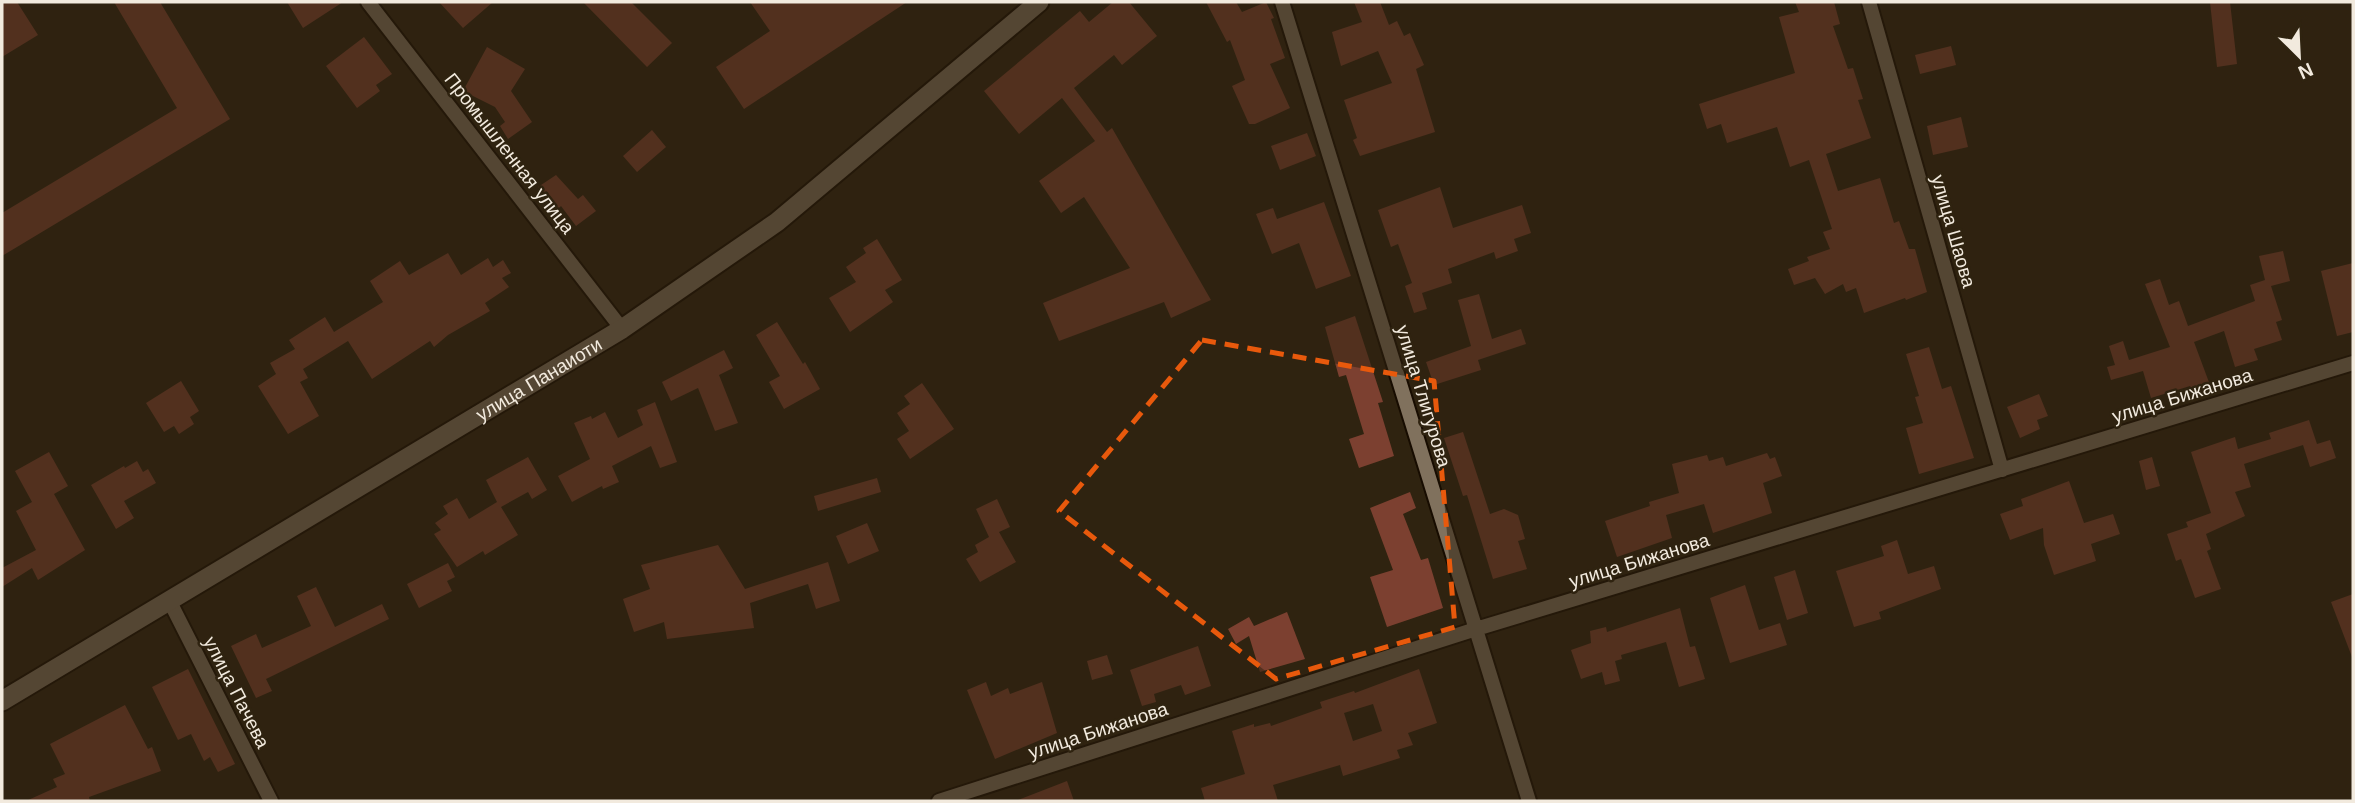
<svg xmlns="http://www.w3.org/2000/svg" width="2355" height="803" font-family="Arial,sans-serif">
  <style>
    .building { fill: #7c4030; fill-rule: evenodd }
    .lines { fill: none; stroke-linecap: round; stroke-linejoin: round }
    .minor-casing { stroke: #170c00; stroke-width: 18 }
    .tertiary-casing { stroke: #170c00; stroke-width: 23 }
    .minor { stroke: #80715d; stroke-width: 14 }
    .tertiary { stroke: #80715d; stroke-width: 19 }
    .marked { fill: none; stroke: #e8590c; stroke-width: 5; stroke-dasharray: 14 9; stroke-linejoin: round }
    .labels { text-anchor: middle; stroke-width: 5; stroke-linejoin: round; paint-order: stroke }
    .street-label { font-size: 19px; fill: #f2eade; stroke: #2f2310 }
  </style>
  <rect width="100%" height="100%" fill="#2f2310"/>
  <path class="building" d="M2,2H17L38,35L2,57Z
    M114,2H160L230,119L2,256V213L177,108Z
    M287,2H343L303,28Z
    M439,2H493L463,28Z
    M583,2H631L672,43L647,67Z
    M750,2H907L744,109L716,67L770,31Z
    M1113,2H1129L1157,36L1122,65L1114,55L1074,88L1107,132L1112,128L1211,300L1171,318L1164,302L1059,341L1043,303L1130,268L1084,197L1061,213L1039,181L1095,141L1062,98L1019,134L984,91L1080,11L1089,22Z
    M1206,2H1236L1242,12L1266,2L1274,18L1271,19L1285,58L1270,64L1290,108L1255,124H1249L1232,86L1245,80L1230,40L1227,42Z
    M1354,2H1380L1389,25L1397,21L1404,36L1410,33L1424,65L1416,69L1435,132L1360,156L1353,140L1357,138L1344,100L1392,83L1378,51L1341,66L1332,32L1362,22Z
    M1795,2H1834L1840,24L1833,26L1848,69L1853,68L1863,99L1858,100L1871,138L1826,154L1838,191L1880,178L1894,223L1899,221L1909,249H1915L1927,292L1906,300L1905,298L1864,313L1856,288L1846,292L1843,284L1825,294L1815,278L1794,285L1788,269L1809,261L1807,257L1830,249L1823,232L1832,229L1809,160L1790,167L1777,127L1727,143L1721,124L1707,129L1699,104L1795,73L1779,17L1799,12Z
    M2210,2H2230L2237,64L2217,67Z
    M364,37L392,74L376,85L380,91L357,108L326,66Z
    M1951,46L1956,65L1920,74L1915,55Z
    M487,47L525,69L511,91L532,122L508,139L500,126L505,122L495,107L463,91Z
    M1961,117L1968,147L1933,155L1927,126Z
    M652,130L666,147L637,172L623,156Z
    M1307,133L1316,156L1280,170L1271,146Z
    M556,175L578,199L583,195L596,211L576,226L561,206L557,210L538,187Z
    M1440,187L1453,228L1522,205L1531,233L1514,239L1518,251L1496,259L1494,252L1448,269L1452,283L1422,293L1427,309L1414,313L1405,286L1412,283L1398,244L1391,247L1378,210Z
    M1324,202L1351,276L1316,289L1299,243L1272,254L1256,214L1273,208L1277,219Z
    M877,239L902,280L885,290L893,302L850,332L829,298L856,282L846,267L866,253L863,248Z
    M2283,251L2290,281L2271,286L2282,320L2276,322L2282,340L2254,349L2258,360L2235,367L2224,331L2194,342L2210,385L2192,392L2190,386L2151,398L2143,371L2111,380L2107,367L2115,365L2109,346L2123,341L2129,360L2170,347L2145,284L2160,279L2169,305L2179,301L2188,326L2255,301L2250,285L2265,280L2259,256Z
    M448,253L461,275L488,258L493,267L503,260L511,273L502,278L509,287L485,303L490,311L448,335L434,347L430,341L372,379L348,341L303,369L308,378L300,382L319,416L288,434L258,386L276,374L270,363L295,349L289,340L325,317L334,332L383,302L370,281L400,261L409,275Z
    M2353,263V332L2337,336L2321,271Z
    M1479,294L1492,339L1521,329L1526,344L1478,360L1481,370L1434,385L1426,362L1471,346L1458,300Z
    M1355,316L1383,402L1378,403L1394,456L1359,468L1349,439L1364,434L1346,375L1339,377L1325,327Z
    M777,322L803,364L805,362L820,389L784,409L769,382L780,376L756,335Z
    M1929,347L1942,389L1951,386L1974,458L1919,474L1906,428L1923,423L1915,397L1919,396L1906,354Z
    M724,350L733,368L719,375L738,423L715,431L698,388L671,401L662,382Z
    M181,381L199,411L190,417L194,424L179,434L174,426L164,432L146,403Z
    M922,383L954,429L910,459L897,439L909,431L897,413L910,404L904,396Z
    M2039,394L2048,416L2037,420L2040,429L2020,438L2007,407Z
    M655,402L677,462L660,468L651,446L612,466L619,482L603,489L602,486L572,502L558,476L590,459L574,423L591,416L592,419L605,412L618,438L643,425L637,410Z
    M2309,420L2317,444L2330,440L2336,458L2310,467L2303,445L2244,464L2251,487L2235,492L2245,516L2206,534L2211,549L2207,551L2221,589L2195,598L2181,559L2176,561L2167,534L2188,527L2186,522L2211,513L2191,452L2235,437L2238,449L2271,439L2269,433Z
    M1463,432L1490,514L1504,509L1518,515L1525,539L1518,541L1527,569L1493,579L1467,495L1463,496L1444,438Z
    M49,452L68,486L54,494L85,550L38,580L32,568L2,587V568L36,550L16,511L32,502L15,471Z
    M1767,453L1770,459L1775,457L1782,476L1763,483L1772,513L1713,533L1704,504L1666,515L1672,538L1617,557L1605,521L1650,506L1649,502L1679,493L1672,464L1707,455L1709,461L1723,457L1726,466Z
    M528,457L547,490L532,499L528,492L501,507L518,535L485,555L483,551L457,567L434,534L441,530L435,523L448,514L443,506L457,498L469,519L497,502L486,480Z
    M2152,457L2160,486L2146,490L2139,461Z
    M137,461L143,472L148,469L156,483L124,501L134,518L116,529L91,485L124,466L125,468Z
    M877,478L881,492L818,511L814,496Z
    M2069,481L2084,523L2113,514L2120,534L2091,544L2096,561L2054,575L2044,545L2043,528L2010,540L2000,514L2023,506L2021,499Z
    M1410,492L1416,508L1403,514L1421,560L1428,558L1443,608L1387,627L1370,577L1393,570L1370,508Z
    M997,499L1010,527L999,532L1016,562L980,582L966,559L978,552L975,545L989,537L976,509Z
    M867,523L879,551L848,564L836,536Z
    M1897,540L1908,574L1934,566L1941,589L1879,612L1881,619L1854,627L1836,571L1884,556L1881,546Z
    M718,545L745,589L828,562L840,601L816,609L808,584L750,603L754,628L667,639L664,622L634,632L623,599L650,589L641,565Z
    M448,563L455,577L447,581L452,591L419,608L407,584Z
    M1795,570L1808,613L1787,620L1774,577Z
    M1745,585L1759,630L1780,623L1787,645L1730,663L1710,598Z
    M316,587L335,627L382,604L389,619L266,679L272,691L256,698L231,646L256,634L262,648L311,626L297,596Z
    M2353,594V657H2352L2331,602Z
    M1680,608L1690,647L1695,646L1705,679L1679,687L1666,642L1621,655L1622,659L1615,661L1620,681L1605,685L1602,672L1581,679L1571,650L1591,643L1590,631L1606,627L1607,632Z
    M1287,612L1305,659L1260,672L1249,636L1236,644L1228,629L1249,617L1254,626Z
    M1198,646L1211,686L1185,695L1181,685L1154,694L1156,702L1142,706L1130,670Z
    M1107,655L1113,674L1092,680L1087,661Z
    M188,669L235,764L218,772L210,757L204,761L191,734L178,740L152,687Z
    M1419,669L1437,723L1408,733L1413,745L1397,750L1400,758L1343,776L1340,765L1273,785L1278,801H1205L1201,788L1245,774L1232,731L1254,724V727L1270,723L1271,726L1322,708L1320,702L1354,691L1355,693ZM1373,704L1382,731L1353,741L1344,713Z
    M986,682L991,696L1008,688L1010,694L1042,682L1057,733L995,759L967,690Z
    M125,705L148,749L152,747L161,771L89,797L90,801H26L57,787L53,779L65,774L50,744Z
    M1067,781L1074,801H1018V800Z"/>
  <g class="lines">
    <defs>
      <path id="minor" d="M368,2L622,329
        M1282,2L1529,801
        M1869,2L2002,470
        M169,600L271,801
        M939,801L1476,629L2353,363"/>
      <g id="tertiary">
        <path id="s1" d="M2,701L622,329L777,222L1039,2"/>
      </g>
    </defs>
    <use href="#minor" class="minor-casing"/>
    <use href="#tertiary" class="tertiary-casing"/>
    <use href="#minor" class="minor"/>
    <use href="#tertiary" class="tertiary"/>
  </g>
  <path d="M0 0H2355V803H0ZM1202,340L1434,381L1455,627L1276,679L1059,511Z" fill="#2f2310" fill-opacity=".55" fill-rule="evenodd"/>
  <path class="marked" d="M1202,340L1434,381L1455,627L1276,679L1059,511Z"/>
  <g class="labels">
    <g class="street-label">
      <text transform="translate(510 153) rotate(52)" y="7">Промышленная улица</text>
      <text transform="translate(1954 231) rotate(74)" y="7">улица Шаова</text>
      <text dy="7" stroke="none"><textPath href="#s1" startOffset="626">улица Панаиоти</textPath></text>
      <text transform="translate(2182 395) rotate(-17)" y="7">улица Бижанова</text>
      <text transform="translate(1424 396) rotate(73)" y="7">улица Тлигурова</text>
      <text transform="translate(1639 560) rotate(-17)" y="7">улица Бижанова</text>
      <text transform="translate(237 692) rotate(63)" y="7">улица Пачева</text>
      <text transform="translate(1098 730) rotate(-18)" y="7">улица Бижанова</text>
    </g>
  </g>
  <rect width="2355" height="803" fill="none" stroke="#f2eade" stroke-width="7"/>
  <g transform="translate(2299 56) rotate(156)" stroke="#2f2310" stroke-width="5" paint-order="stroke">
  <path d="M0-5L12 26L0 18L-12 26Z" fill="#f2eade"/>
  <text y="-10" font-size="19" font-weight="bold" text-anchor="middle" fill="#f2eade">N</text>
  </g>
</svg>
